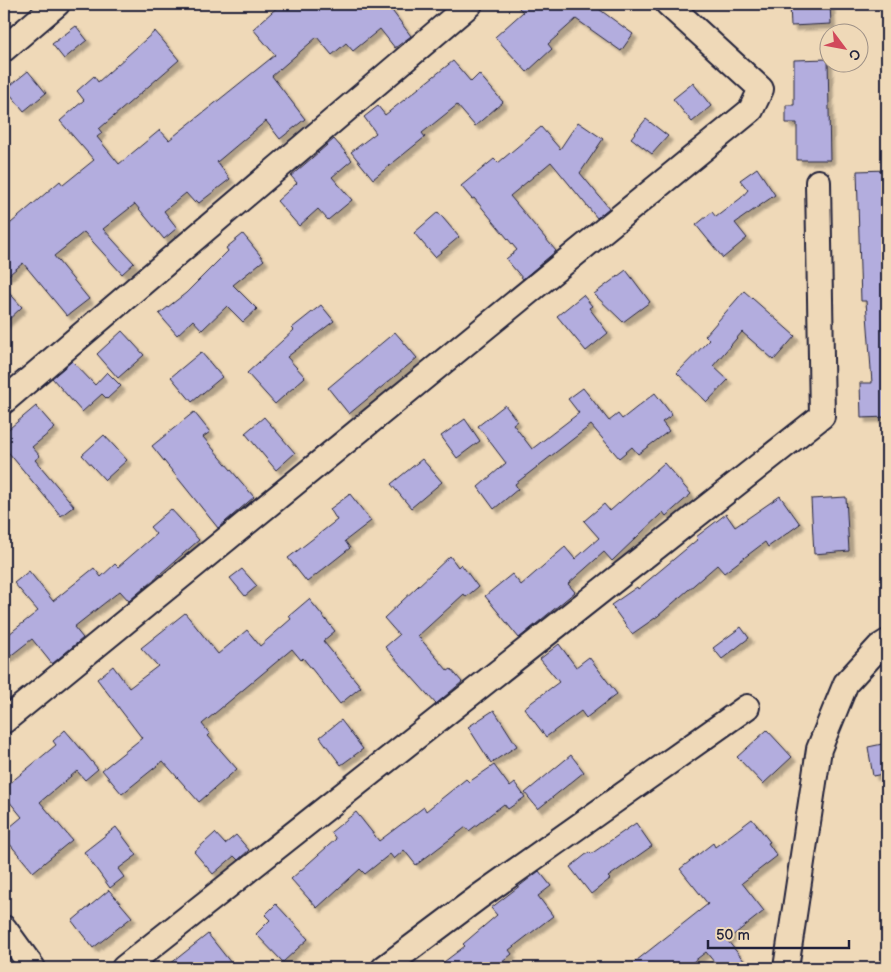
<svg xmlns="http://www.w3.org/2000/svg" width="891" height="972" font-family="'Balsamiq Sans',sans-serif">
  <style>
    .building { fill: #b3adde; stroke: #22223b; filter: url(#shadow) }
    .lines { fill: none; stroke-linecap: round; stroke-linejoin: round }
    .minor-casing { stroke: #22223b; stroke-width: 28 }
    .minor { stroke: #efd9b8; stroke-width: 24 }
  </style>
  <defs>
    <filter id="shadow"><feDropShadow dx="4.5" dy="4.5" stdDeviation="1" flood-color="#0004"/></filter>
  </defs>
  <rect width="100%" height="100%" fill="#efd9b8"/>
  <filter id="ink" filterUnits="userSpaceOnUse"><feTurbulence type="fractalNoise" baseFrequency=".02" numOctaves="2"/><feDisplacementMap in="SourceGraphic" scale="10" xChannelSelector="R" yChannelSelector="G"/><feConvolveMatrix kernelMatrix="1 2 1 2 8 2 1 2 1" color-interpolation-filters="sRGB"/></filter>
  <g filter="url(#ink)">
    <path class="building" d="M281,4H387L411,36L395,48L380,29L353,51L346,43L332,55L317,37L272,76L305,119L280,139L266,121L217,162L230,179L199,203L196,200L194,202L186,193L164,211L177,228L164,239L135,204L103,229L134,263L122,274L84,232L54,256L89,299L67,316L23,263L4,279V229L60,181L63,185L94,160L60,121L84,100L77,91L94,76L98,82L155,31L179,60L99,129L102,133L97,137L119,164L160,130L169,140L275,55L253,29Z
      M515,4H592L633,34L621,51L576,19L548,44L552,49L527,72L495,37L523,12Z
      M790,4H830L831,24L791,26Z
      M76,26L87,40L64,59L52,44Z
      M828,59L830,160H797V123H786V105H794V60Z
      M453,61L471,82L479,74L503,102L475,126L457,105L422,133L425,137L373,179L351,152L376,133L364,117L378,106L385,115Z
      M28,71L46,93L24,111L6,89Z
      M693,83L711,106L692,122L673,99Z
      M646,119L668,136L652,154L631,138Z
      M578,122L603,139L580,173L609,208L597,218L551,162L510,196L556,251L523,279L506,259L517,250L474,198L472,199L461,186L494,159L498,163L541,127L560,149Z
      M334,139L352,160L332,177L352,200L328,220L318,209L299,226L277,201L297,183L291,176Z
      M757,168L775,195L735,223L747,238L723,258L696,225L712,212L716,217L741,198L748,190L740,180Z
      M887,170V417L861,418L860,383H872L866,301H861L857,171Z
      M438,212L459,237L435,257L414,233Z
      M243,234L264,260L233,285L257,309L243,322L227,306L202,330L193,320L177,335L159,314L186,293L228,251L226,248Z
      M626,270L650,302L623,322L594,294Z
      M4,287L22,307L4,324Z
      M744,291L795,336L774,360L742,332L713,366L728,380L707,402L677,373L709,340L705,336Z
      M583,295L592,306L589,308L608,333L586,351L557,316Z
      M321,305L334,321L287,357L305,377L275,404L247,373L294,330L292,328Z
      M122,331L144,355L118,378L97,354Z
      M395,332L417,358L349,414L328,388Z
      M201,352L222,377L192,402L171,377Z
      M72,361L95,385L107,372L121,386L107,399L102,394L82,412L52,378Z
      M583,388L609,421L618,414L622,419L655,393L672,415L662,422L669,431L638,454L632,447L619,458L591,425L515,484L518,489L494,509L478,487L506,463L478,426L505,405L517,421L513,424L532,449L579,413L568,399Z
      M36,406L55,428L32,447L40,456L35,460L74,506L61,516L4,447V433Z
      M194,412L210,432L203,437L254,497L218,528L152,446Z
      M264,417L295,453L276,470L245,433Z
      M465,419L480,441L457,458L441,436Z
      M104,435L127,460L105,480L82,455Z
      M422,459L442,482L411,508L391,484Z
      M664,463L691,494L666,516L663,512L612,561L604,552L568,584L575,592L519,638L485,596L512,574L521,585L565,547L575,559L599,538L584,521L604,504L610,511Z
      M350,494L371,521L345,541L350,548L307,582L288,558L337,520L330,509Z
      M780,496L800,524L768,547L765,542L724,573L717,565L658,616L632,634L611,605L637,587L638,589L698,539L696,537L726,514L735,527Z
      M846,497L849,551L814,554L811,499Z
      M171,509L199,540L129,601L120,591L74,627L83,638L52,664L32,639L4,661V638L38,611L14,583L29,571L53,601L94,568L101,577L115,564L118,567L156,534L150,527Z
      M450,556L458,567L461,564L478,587L466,597L464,594L418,636L448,671L451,669L462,682L436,704L385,647L399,635L384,618Z
      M242,569L257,586L245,596L230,578Z
      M309,599L335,631L323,641L361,687L340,704L303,658L301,660L292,649L202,724L210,734L208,736L237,769L199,802L163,761L122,794L102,770L142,738L97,679L113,666L129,688L158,666L141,648L185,613L218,654L247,630L260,646L291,619L289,616Z
      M741,627L749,638L722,659L713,648Z
      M559,644L576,667L589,657L617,694L586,718L581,711L546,737L524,708L559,682L540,659Z
      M494,710L517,746L491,763L468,727Z
      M341,720L363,749L341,765L320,737Z
      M65,730L98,769L85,780L77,771L40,802L72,840L33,872L4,837V832L22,817L4,795V788L56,745L53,741Z
      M767,730L792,757L763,784L737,757Z
      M887,743V773L873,776L868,747Z
      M571,755L584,772L538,809L525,793Z
      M494,765L510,787L515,783L525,797L508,809L504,804L469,831L466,827L416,865L404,850L394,859L390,854L365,874L360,869L317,908L291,879L336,839L331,832L356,812L379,841L424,807L426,811L466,779L469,782Z
      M752,819L770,842L768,843L777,856L742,883L764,911L727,940L750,968H719L706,952L685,968H627L708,904L680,869L713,843L715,847Z
      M636,823L652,846L608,877L610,879L591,894L570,867L589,852L591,854Z
      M116,827L137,855L118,869L124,877L110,888L84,852Z
      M215,833L225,844L236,835L249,850L238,860L234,856L213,874L194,852Z
      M539,871L551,886L538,896L553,916L509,950L512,954L495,968H436L465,946L463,944L497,915L491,908Z
      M109,890L132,917L93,948L72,921Z
      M276,904L308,939L283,962L256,934L270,920L265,915Z
      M208,934L235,968H165Z"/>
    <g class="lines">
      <defs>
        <path id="minor" d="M4,49L57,4
          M4,401L470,4
          M4,721L751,110L761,89L668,4
          M4,928L33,968
          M124,968L822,416L818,182
          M384,968L480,896L747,707
          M786,968L819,749L846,683L879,647L887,642"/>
      </defs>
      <use href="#minor" class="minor-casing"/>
      <use href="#minor" class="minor"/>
    </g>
  </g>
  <rect width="891" height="972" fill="none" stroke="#efd9b8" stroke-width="20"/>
  <rect x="10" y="10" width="871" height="952" fill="none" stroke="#22223b" stroke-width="2" filter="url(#ink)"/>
  <g transform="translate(844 48) rotate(122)"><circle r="24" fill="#efd9b8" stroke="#9d9086"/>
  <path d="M0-4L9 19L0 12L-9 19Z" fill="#d1495b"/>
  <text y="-8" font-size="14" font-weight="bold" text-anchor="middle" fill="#22223b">С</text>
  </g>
  <path d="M708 940v8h141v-8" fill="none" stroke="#22223b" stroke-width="2.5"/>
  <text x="716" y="940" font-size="15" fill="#22223b" stroke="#efd9b8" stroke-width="4" paint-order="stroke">50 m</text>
</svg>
